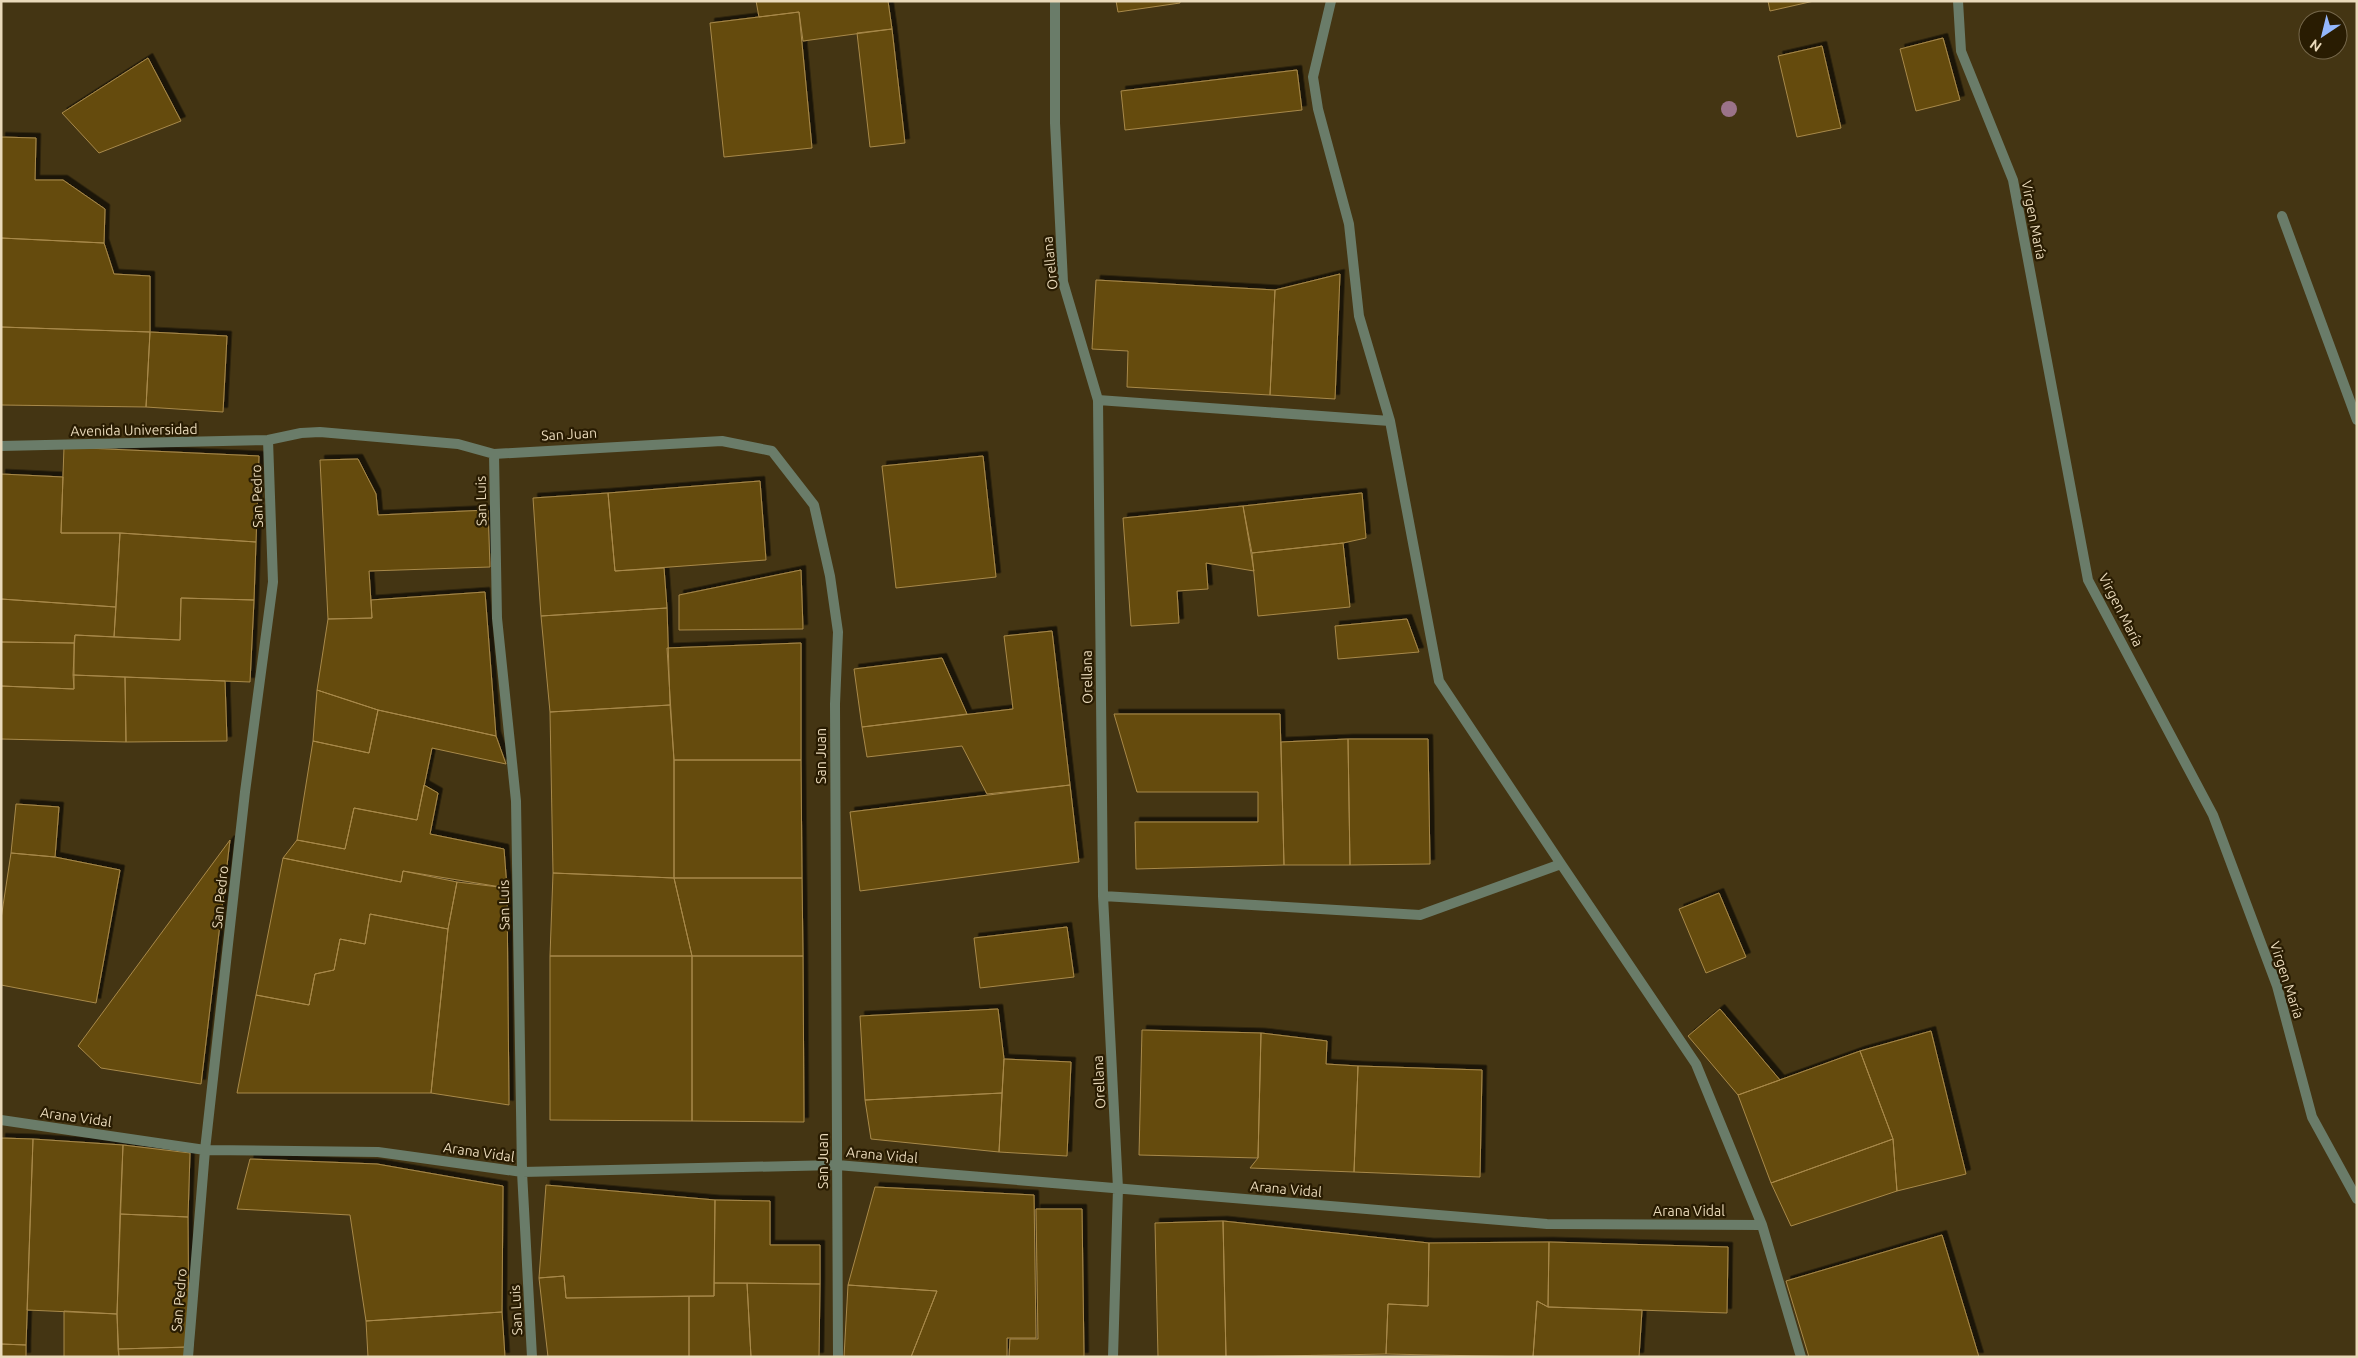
<svg xmlns="http://www.w3.org/2000/svg" width="2358" height="1358" font-family="Ubuntu,sans-serif">
  <style>
    .building { fill: #654b0d; stroke: #a8894a; filter: url(#shadow) }
    .lines { fill: none; stroke-linecap: round; stroke-linejoin: round }
    .minor { stroke: #6a7c69; stroke-width: 10 }
    .tree { fill: #9b7389 }
    .labels { text-anchor: middle; stroke-width: 4.5; stroke-linejoin: round; paint-order: stroke }
    .street-label { font-size: 14px; fill: #eadabb; stroke: #291c02 }
  </style>
  <defs>
    <filter id="shadow"><feDropShadow dx="4.5" dy="-4.5" stdDeviation="0" flood-color="#0009"/></filter>
  </defs>
  <rect width="100%" height="100%" fill="#443513"/>
  <path class="building" d="M756,1H888L892,29L803,41L799,12L759,17Z
    M1116,1H1180V3L1118,12Z
    M1768,1H1814L1770,11Z
    M799,12L812,148L724,157L710,23Z
    M892,29L905,143L870,147L857,33Z
    M1943,38L1960,100L1916,111L1900,49Z
    M1822,46L1841,128L1797,137L1778,56Z
    M148,58L181,121L99,153L62,113Z
    M1297,70L1302,110L1125,130L1121,91Z
    M1,137L36,138L35,180H63L105,209L104,243L1,238Z
    M1,238L104,243L114,274L150,276V332L1,327Z
    M1340,274L1335,399L1270,395L1275,290Z
    M1096,280L1275,290L1270,395L1127,387L1128,351L1092,349Z
    M1,327L150,332L146,407L1,405Z
    M150,332L227,336L223,412L146,407Z
    M64,447L259,456L256,542L120,533H61Z
    M983,456L996,577L896,588L882,466Z
    M358,459L376,494L378,515L488,510L490,567L369,571L372,618L328,619L320,460Z
    M1,474L63,477L61,533H120L116,607L1,599Z
    M760,481L766,560L615,571L608,493Z
    M608,493L615,571L664,568L667,608L541,616L533,498Z
    M1362,493L1366,538L1343,543L1252,553L1243,506Z
    M1243,506L1254,571L1206,563L1208,589L1177,591L1179,623L1131,626L1123,518Z
    M120,533L256,542L254,600L181,598L180,640L114,637Z
    M1343,543L1350,607L1258,616L1252,553Z
    M801,570L803,629L679,630V595Z
    M485,592L496,736L378,710L317,690L328,619L372,618L371,600Z
    M181,598L254,600L250,682L73,675L75,635L180,640Z
    M1,599L116,607L114,637L75,635L74,643L1,642Z
    M667,608L670,705L550,712L541,616Z
    M1407,619L1419,652L1338,659L1335,626Z
    M1052,631L1070,785L987,794L962,746L867,757L862,727L1013,709L1004,636Z
    M1,642L74,643V689L1,686Z
    M801,643V760H674L667,648Z
    M942,658L967,714L862,727L854,669Z
    M73,675L125,677L126,742L1,739V686L74,689Z
    M125,677L225,681L227,741L126,742Z
    M317,690L378,710L369,753L313,741Z
    M670,705L674,760V878L553,873L550,712Z
    M378,710L496,736L506,764L432,748L417,820L354,808L345,849L297,840L313,741L369,753Z
    M1114,714H1280L1284,865L1136,869L1135,822H1258V792H1137Z
    M1348,739L1350,865H1284L1281,742Z
    M1348,739H1428L1430,864L1350,865Z
    M674,760H801L802,878H674Z
    M424,785L438,793L430,834L504,849L507,888L403,871L401,882L283,858L297,840L345,849L354,808L417,820Z
    M1070,785L1079,862L860,891L850,812Z
    M16,804L59,807L55,857L11,853Z
    M230,840L201,1084L101,1068L78,1046Z
    M11,853L55,857L120,870L96,1003L1,985V919Z
    M283,858L401,882L403,871L457,882L448,929L370,914L365,944L340,939L334,970L315,974L309,1005L256,995Z
    M553,873L674,878L692,956H550Z
    M674,878H802L803,956H692Z
    M457,882L507,888L509,1105L431,1093L448,929Z
    M1719,893L1746,957L1706,973L1679,909Z
    M370,914L448,929L431,1093H237L256,995L309,1005L315,974L334,970L340,939L365,944Z
    M1067,927L1074,977L980,988L974,938Z
    M550,956H692V1121L550,1120Z
    M692,956H803L804,1122L692,1121Z
    M998,1009L1004,1059L1002,1093L865,1100L860,1016Z
    M1720,1009L1780,1080L1738,1095L1688,1036Z
    M1142,1030L1261,1033L1258,1158L1139,1155Z
    M1931,1031L1966,1174L1897,1191L1893,1139L1860,1051Z
    M1261,1033L1327,1041L1326,1064L1358,1066L1354,1172L1250,1168L1258,1158Z
    M1860,1051L1893,1139L1771,1183L1738,1095Z
    M1004,1059L1071,1062L1067,1156L999,1152Z
    M1358,1066L1482,1070L1480,1177L1354,1172Z
    M1002,1093L999,1152L871,1139L865,1100Z
    M1,1138L33,1139L26,1345L1,1344Z
    M33,1139L123,1145L117,1314L27,1310Z
    M1893,1139L1897,1191L1791,1226L1771,1183Z
    M123,1145L190,1153L188,1217L120,1214Z
    M250,1159L377,1164L503,1186L502,1312L366,1321L350,1215L237,1209Z
    M546,1185L715,1200L714,1296L566,1298L564,1276L539,1278Z
    M875,1187L1034,1195L1036,1338H1007V1357H911L937,1291L848,1285Z
    M715,1200L770,1201V1245H820V1284L714,1283Z
    M1036,1209H1082L1084,1357H1009L1010,1339H1038Z
    M120,1214L188,1217L189,1347L118,1349L117,1314Z
    M1223,1221L1226,1357H1158L1155,1223Z
    M1223,1221L1429,1243L1428,1306L1388,1304L1386,1354L1226,1357Z
    M1942,1235L1979,1357H1809L1786,1281Z
    M1549,1242L1548,1307L1537,1301L1533,1357L1386,1354L1388,1304L1428,1306L1429,1243Z
    M1549,1242L1728,1247L1727,1313L1548,1307Z
    M564,1276L566,1298L689,1296V1357H548L539,1278Z
    M714,1283H747L751,1357H689V1296H714Z
    M747,1283L820,1284L819,1357H751Z
    M848,1285L937,1291L911,1357H844Z
    M1537,1301L1548,1307L1642,1310L1639,1357H1533Z
    M64,1311L117,1314L119,1357H64Z
    M502,1312L505,1357H368L366,1321Z
    M1,1344L26,1345V1357H1Z
    M189,1347L187,1357H119L118,1349Z"/>
  <g class="lines">
    <path class="minor" d="M1055,1V123L1063,282L1098,400L1103,896L1118,1188L1113,1357
      M1331,1L1313,77L1318,109L1349,224L1359,316L1390,421L1439,681L1561,864
      M1958,1L1961,51L2013,180L2088,580L2213,815L2277,986L2312,1117L2357,1199
      M2282,216L2357,420
      M1098,400L1390,421
      M1,446L268,440L301,433L320,432L458,444L494,454L722,441L772,451L814,505L830,576L838,632L835,704L838,1357
      M494,454L497,618L516,801L522,1172L532,1357
      M1103,896L1420,915L1561,864L1696,1064L1762,1225L1801,1357
      M1,1120L205,1150L378,1152L522,1172L837,1165L1547,1224L1762,1225
      M188,1357L205,1150L245,792L273,582L268,440"/>
  </g>
  <circle class="tree" cx="1729" cy="109" r="8"/>
  <g class="labels">
    <g class="street-label">
      <text transform="translate(2034 220) rotate(79)" y="5">Virgen María</text>
      <text transform="translate(1050 263) rotate(-96)" y="5">Orellana</text>
      <text transform="translate(134 430) rotate(-1)" y="5">Avenida Universidad</text>
      <text transform="translate(569 434) rotate(-3)" y="5">San Juan</text>
      <text transform="translate(257 496) rotate(-92)" y="5">San Pedro</text>
      <text transform="translate(481 501) rotate(-91)" y="5">San Luis</text>
      <text transform="translate(2121 610) rotate(63)" y="5">Virgen María</text>
      <text transform="translate(1087 677) rotate(-91)" y="5">Orellana</text>
      <text transform="translate(821 756) rotate(-90)" y="5">San Juan</text>
      <text transform="translate(220 897) rotate(-84)" y="5">San Pedro</text>
      <text transform="translate(504 905) rotate(-91)" y="5">San Luis</text>
      <text transform="translate(2287 980) rotate(72)" y="5">Virgen María</text>
      <text transform="translate(1099 1082) rotate(-93)" y="5">Orellana</text>
      <text transform="translate(76 1117) rotate(8)" y="5">Arana Vidal</text>
      <text transform="translate(479 1152) rotate(8)" y="5">Arana Vidal</text>
      <text transform="translate(882 1155) rotate(5)" y="5">Arana Vidal</text>
      <text transform="translate(823 1161) rotate(-90)" y="5">San Juan</text>
      <text transform="translate(1286 1189) rotate(5)" y="5">Arana Vidal</text>
      <text x="1689" y="1216">Arana Vidal</text>
      <text transform="translate(179 1300) rotate(-85)" y="5">San Pedro</text>
      <text transform="translate(516 1310) rotate(-93)" y="5">San Luis</text>
    </g>
  </g>
  <rect width="2358" height="1358" fill="none" stroke="#eadabb" stroke-width="5"/>
  <g transform="translate(2323 35) rotate(215)"><circle r="24" fill="#291c02" stroke="#76684c"/>
  <path d="M0-4L9 19L0 12L-9 19Z" fill="#94b7fd"/>
  <text y="-8" font-size="14" font-weight="bold" text-anchor="middle" fill="#eadabb">N</text>
  </g>
</svg>
